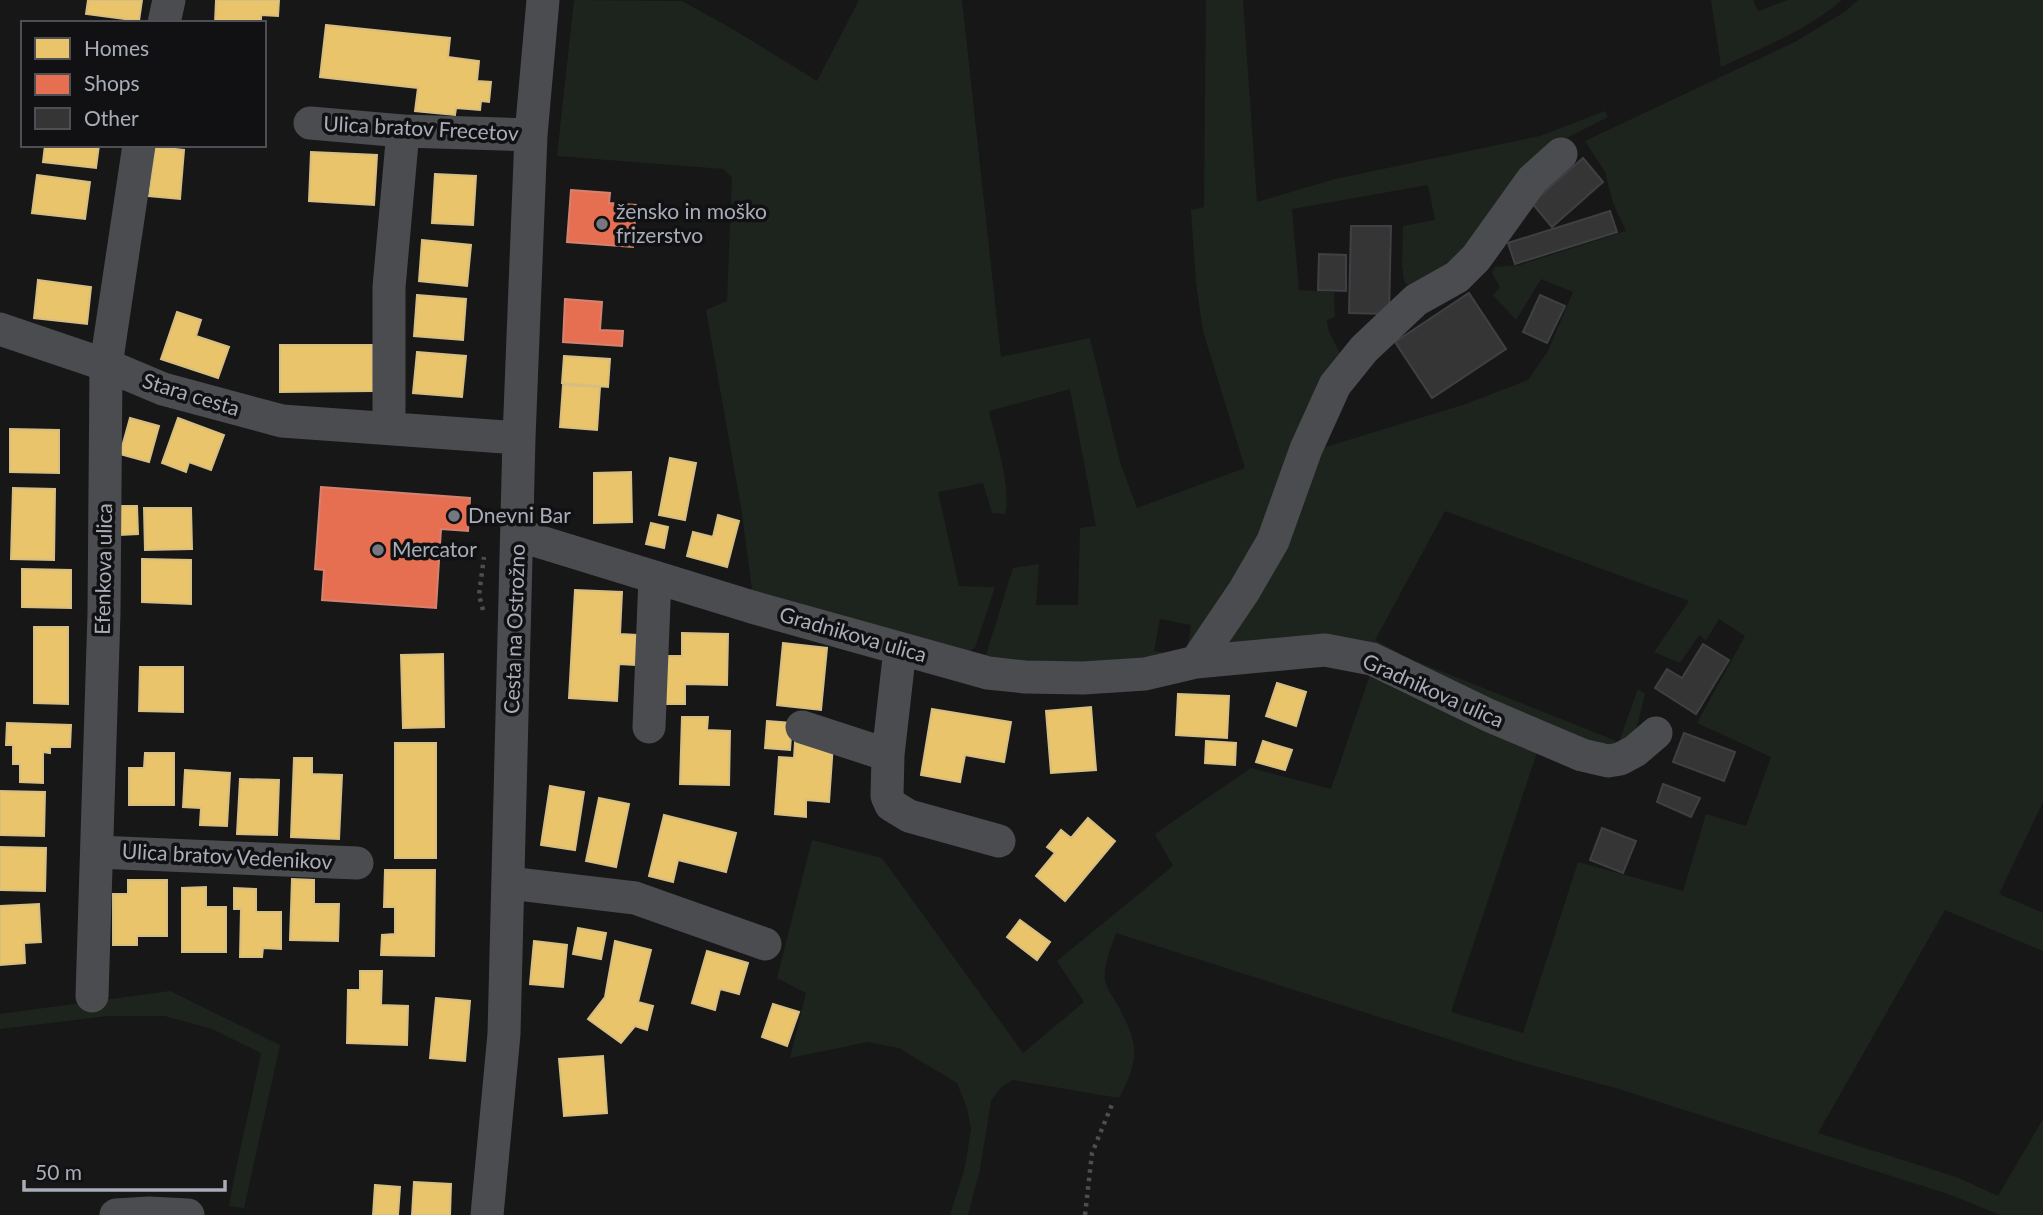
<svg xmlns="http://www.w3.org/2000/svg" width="2043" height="1215" font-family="Lato,sans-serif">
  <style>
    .green { fill: #1d241e }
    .homes { fill: #e9c46a; stroke: #d6bd81; stroke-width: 2 }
    .shops { fill: #e76f51; stroke: #d48270; stroke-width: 2 }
    .building { fill: #353536; stroke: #3f4043; stroke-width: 2 }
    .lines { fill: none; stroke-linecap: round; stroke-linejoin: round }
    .path { stroke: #4d4e52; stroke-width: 4.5; stroke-dasharray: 3.5 5; stroke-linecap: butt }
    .minor { stroke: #4b4c50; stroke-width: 33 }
    .poi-dot { fill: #757880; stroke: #111113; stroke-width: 2.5 }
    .labels { text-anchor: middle; stroke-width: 7; stroke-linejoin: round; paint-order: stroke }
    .street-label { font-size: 21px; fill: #a8adb8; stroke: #111113 }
    .poi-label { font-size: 21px; fill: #a8adb8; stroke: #111113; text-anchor: start }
  </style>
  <rect width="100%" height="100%" fill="#171717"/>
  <path class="green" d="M574,0L682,1L736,31L817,81L859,0H962L1001,357L1090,338L1120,462L1137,508L1245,468L1203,331L1196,283L1191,210L1204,207L1206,0H1243L1257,202L1335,179L1540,136L1605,111L1608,117L1551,146L1465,258L1413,289L1404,282L1402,265L1403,226L1435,220L1428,185L1292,209L1299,290L1334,292L1335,317L1327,320L1328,329L1342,358L1275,521L1186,656L1191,625L1160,619L1154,651L1171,654L1170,660L998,668L986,655L1013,568L1039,564L1036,605H1078L1080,528L1096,526L1070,389L989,411C995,438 1012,488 1005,514L992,513L983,483L938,492L959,586L995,587L975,648L960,656L753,597L741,507L706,310L727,301L732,178L723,169L557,156Z
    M1711,0H1753L1758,11L1788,0H1842C1808,30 1761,48 1721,67Z
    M1858,0H2043V802L1999,894L2043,913V951L1945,910L1818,1133L1959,1178L1998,1196L2043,1119V1215H2000L1951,1195L1725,1123L1619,1089L1517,1061L1116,933C1111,947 1103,967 1105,981C1107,989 1114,999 1118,1006C1139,1045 1140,1058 1119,1098L1013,1080L1001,1087L991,1101L980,1169L968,1215H950L965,1167L971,1129L967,1108L957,1083L899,1048L867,1042L790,1058L806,993L777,978L812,840L882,858L1023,1053L1084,1002L1057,961L1173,866L1155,834L1251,768L1331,789L1373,666L1540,743L1451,1012L1523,1033L1578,862L1683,891L1706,814L1746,826L1771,757L1697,723L1745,636L1719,619L1706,640L1699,635L1680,663L1654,652L1689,601L1445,511L1375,640L1413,660L1619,742L1638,689L1645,694L1634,738L1612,751L1374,653L1221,649L1309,452L1466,404L1528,380L1548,351L1573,292L1541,279L1516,320L1493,295L1500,287L1492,273L1495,267L1520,265L1626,231L1613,203L1605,172L1585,141L1795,42L1846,11Z
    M170,991L280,1045L244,1208L229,1206C238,1154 251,1104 261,1053L212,1029L165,1016H108L0,1029V1014Z"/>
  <path class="homes" d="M88,0H142L139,21L86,14Z
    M216,0H279L278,16L261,15V23H215Z
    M326,25L450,38L448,57L479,61L477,81L491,82L489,102L481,101L480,110L456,108L455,115L415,111L418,88L320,77Z
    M45,145H99L96,168L43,162Z
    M155,147L184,150L180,199L149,196Z
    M311,152L377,155L374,205L309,201Z
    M435,174L476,176L473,225L432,223Z
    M37,175L90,182L85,219L32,213Z
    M422,240L471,245L467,286L419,281Z
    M38,280L91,287L87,324L34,318Z
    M417,295L466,299L463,340L414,336Z
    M177,312L201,320L196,336L229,347L218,378L161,359Z
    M280,345H372L373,391L280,392Z
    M417,352L466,356L462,397L413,393Z
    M564,356L610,359L608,387L562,383Z
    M563,385L600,387L597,430L560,427Z
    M130,418L159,426L149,462L120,454Z
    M178,418L224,435L211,470L189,462L186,472L162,463Z
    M10,429L59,430V473L10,472Z
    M670,458L696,463L685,520L659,515Z
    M631,472L632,522L594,523V473Z
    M13,488L55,489L54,560L11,559Z
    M119,506H137L138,534L120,535Z
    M144,508H191L192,549L145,550Z
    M718,515L739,521L727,567L687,556L693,532L713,537Z
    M651,523L668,527L664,548L646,544Z
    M142,559L191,560V604L142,602Z
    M22,569L71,570V608L22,607Z
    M575,590L622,592L620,634L637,635L635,665L619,664L617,701L569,698Z
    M34,627H68V704L34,703Z
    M682,633L728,634L727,685L685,684V704H659L660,656H682Z
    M783,643L827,648L821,710L777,705Z
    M443,654L444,727L403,728L401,655Z
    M140,667H183V712L139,711Z
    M1277,683L1306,692L1296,726L1266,716Z
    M1178,694L1229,696L1227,738L1176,735Z
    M1091,707L1096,770L1051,773L1046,711Z
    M932,709L1011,722L1004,762L965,755L960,782L921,775Z
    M682,717H708L707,730L730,731L729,785L680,784Z
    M767,721L792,723L790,750L765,748Z
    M7,723L71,725L70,747H50V753L43,752V783L20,782V764H13V745H6Z
    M1206,741L1236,743L1235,765L1205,763Z
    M1263,741L1292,750L1285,770L1256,762Z
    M795,742L833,744L829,802L806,800V817L775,814L779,757L794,758Z
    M395,743H436V858H395Z
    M145,753H174V805H129V768H144Z
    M294,758H312V774L342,775L339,839L291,837Z
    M185,770L230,773L227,826L200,825L201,808L183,807Z
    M240,779L279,780L277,835L237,834Z
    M550,786L584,792L575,850L541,845Z
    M0,791L45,792L44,836L0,835Z
    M599,798L629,804L616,867L586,861Z
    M664,815L736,833L726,872L678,860L673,882L649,876Z
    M1088,818L1115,841L1065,901L1036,876L1055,853L1047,847L1061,830L1071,838Z
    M0,847L46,848L45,891L0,890Z
    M385,870H435L434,956L381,955L382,935L395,934V907H384Z
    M292,879L314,880V904H339L338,941L290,940Z
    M128,880H167V936H137V945H113V894H128Z
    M206,887V907H226V952H182V888Z
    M234,888L256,889V912H281V949L263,948L262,957H240L241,909H234Z
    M39,904L41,942L24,943L25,963L0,965V906Z
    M1020,920L1050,942L1037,960L1007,937Z
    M578,928L606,933L601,959L573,954Z
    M534,941L567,945L563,987L530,984Z
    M615,941L651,950L638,1002L653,1006L647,1030L635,1026L621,1043L588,1019L605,997Z
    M707,951L748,963L739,994L720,989L715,1010L692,1003Z
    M360,971H382L381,1005L408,1006L407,1045L347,1043L348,990H360Z
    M436,998L470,1001L465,1061L430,1058Z
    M773,1004L799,1012L787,1046L762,1037Z
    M603,1056L607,1113L564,1116L559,1059Z
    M414,1182L451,1184L450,1215H412Z
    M375,1185L400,1187L398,1215H373Z"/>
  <path class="shops" d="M571,190L610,193L609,203L636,205L633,247L567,242Z
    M565,299L602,302L600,330L623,331L622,346L563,342Z
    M321,487L470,498L468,531L441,529L436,608L322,600L324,570L315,569Z"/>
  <path class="building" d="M1583,158L1603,182L1552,227L1532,203Z
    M1610,211L1617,232L1515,264L1508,243Z
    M1351,226H1391L1389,314L1349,313Z
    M1319,254L1346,255V291L1318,290Z
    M1469,293L1506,349L1432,398L1395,342Z
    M1540,295L1565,306L1547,343L1523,332Z
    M1703,644L1729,660L1696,714L1655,688L1667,669L1682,678Z
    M1684,733L1735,752L1724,781L1673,762Z
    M1663,784L1700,798L1691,817L1657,802Z
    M1602,828L1636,841L1623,873L1590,860Z"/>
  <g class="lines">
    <path class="path" d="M483,610L479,595L484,557
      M1085,1215L1092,1153L1113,1102"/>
    <path class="minor" d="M164,23L169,0
      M310,123L403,131L531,135
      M0,329L106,365L163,389L282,421L519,438
      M389,428V287L403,131
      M518,535L752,607L988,673L1025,677L1083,678L1145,674L1196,662L1325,650L1372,659L1488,715L1582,755L1608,761L1620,759L1635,751L1656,733
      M900,649L888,755L887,796L891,805L909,816L999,841
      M1196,662L1244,591L1273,541L1306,449L1335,385L1364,349L1416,300L1457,277L1476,258L1532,180L1561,154
      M649,727L655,577
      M802,727L888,755
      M97,852L357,863
      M508,883L635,898L765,944
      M92,996L104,613L106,365L139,145
      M116,1215L149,1213L188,1215
      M487,1215L504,1034L519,438L531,135L543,0"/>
  </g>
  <g class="poi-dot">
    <circle cx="602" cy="224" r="7"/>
    <circle cx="454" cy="516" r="7"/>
    <circle cx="378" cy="550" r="7"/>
  </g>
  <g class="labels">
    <g class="street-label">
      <text transform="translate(421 129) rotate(3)" y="7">Ulica bratov Frecetov</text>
      <text transform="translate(191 395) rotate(17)" y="7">Stara cesta</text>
      <text transform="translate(104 569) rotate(-89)" y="7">Efenkova ulica</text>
      <text transform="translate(515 629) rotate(-88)" y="7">Cesta na Ostrožno</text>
      <text transform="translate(853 635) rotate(16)" y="7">Gradnikova ulica</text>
      <text transform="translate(1433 691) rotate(24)" y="7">Gradnikova ulica</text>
      <text transform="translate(227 857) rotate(3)" y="7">Ulica bratov Vedenikov</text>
    </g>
    <g class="poi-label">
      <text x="616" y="219">žensko in moško<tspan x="616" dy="24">frizerstvo</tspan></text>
      <text x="468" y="523">Dnevni Bar</text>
      <text x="392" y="557">Mercator</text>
    </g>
  </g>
  <rect x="21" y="21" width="245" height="126" fill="#111113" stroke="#4d4f55" stroke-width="2"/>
  <rect x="35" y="38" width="35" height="21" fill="#e9c46a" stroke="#4d4f55" stroke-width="2"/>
  <text x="84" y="56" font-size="21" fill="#a8adb8">Homes</text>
  <rect x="35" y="74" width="35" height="21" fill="#e76f51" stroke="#4d4f55" stroke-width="2"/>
  <text x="84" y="91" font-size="21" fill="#a8adb8">Shops</text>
  <rect x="35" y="108" width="35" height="21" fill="#353536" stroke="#4d4f55" stroke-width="2"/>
  <text x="84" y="126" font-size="21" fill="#a8adb8">Other</text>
  <path d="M24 1180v10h201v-10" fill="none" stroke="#a8adb8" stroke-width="3.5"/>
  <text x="35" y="1180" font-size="21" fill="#a8adb8" stroke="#111113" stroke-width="5" paint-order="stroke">50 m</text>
</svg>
